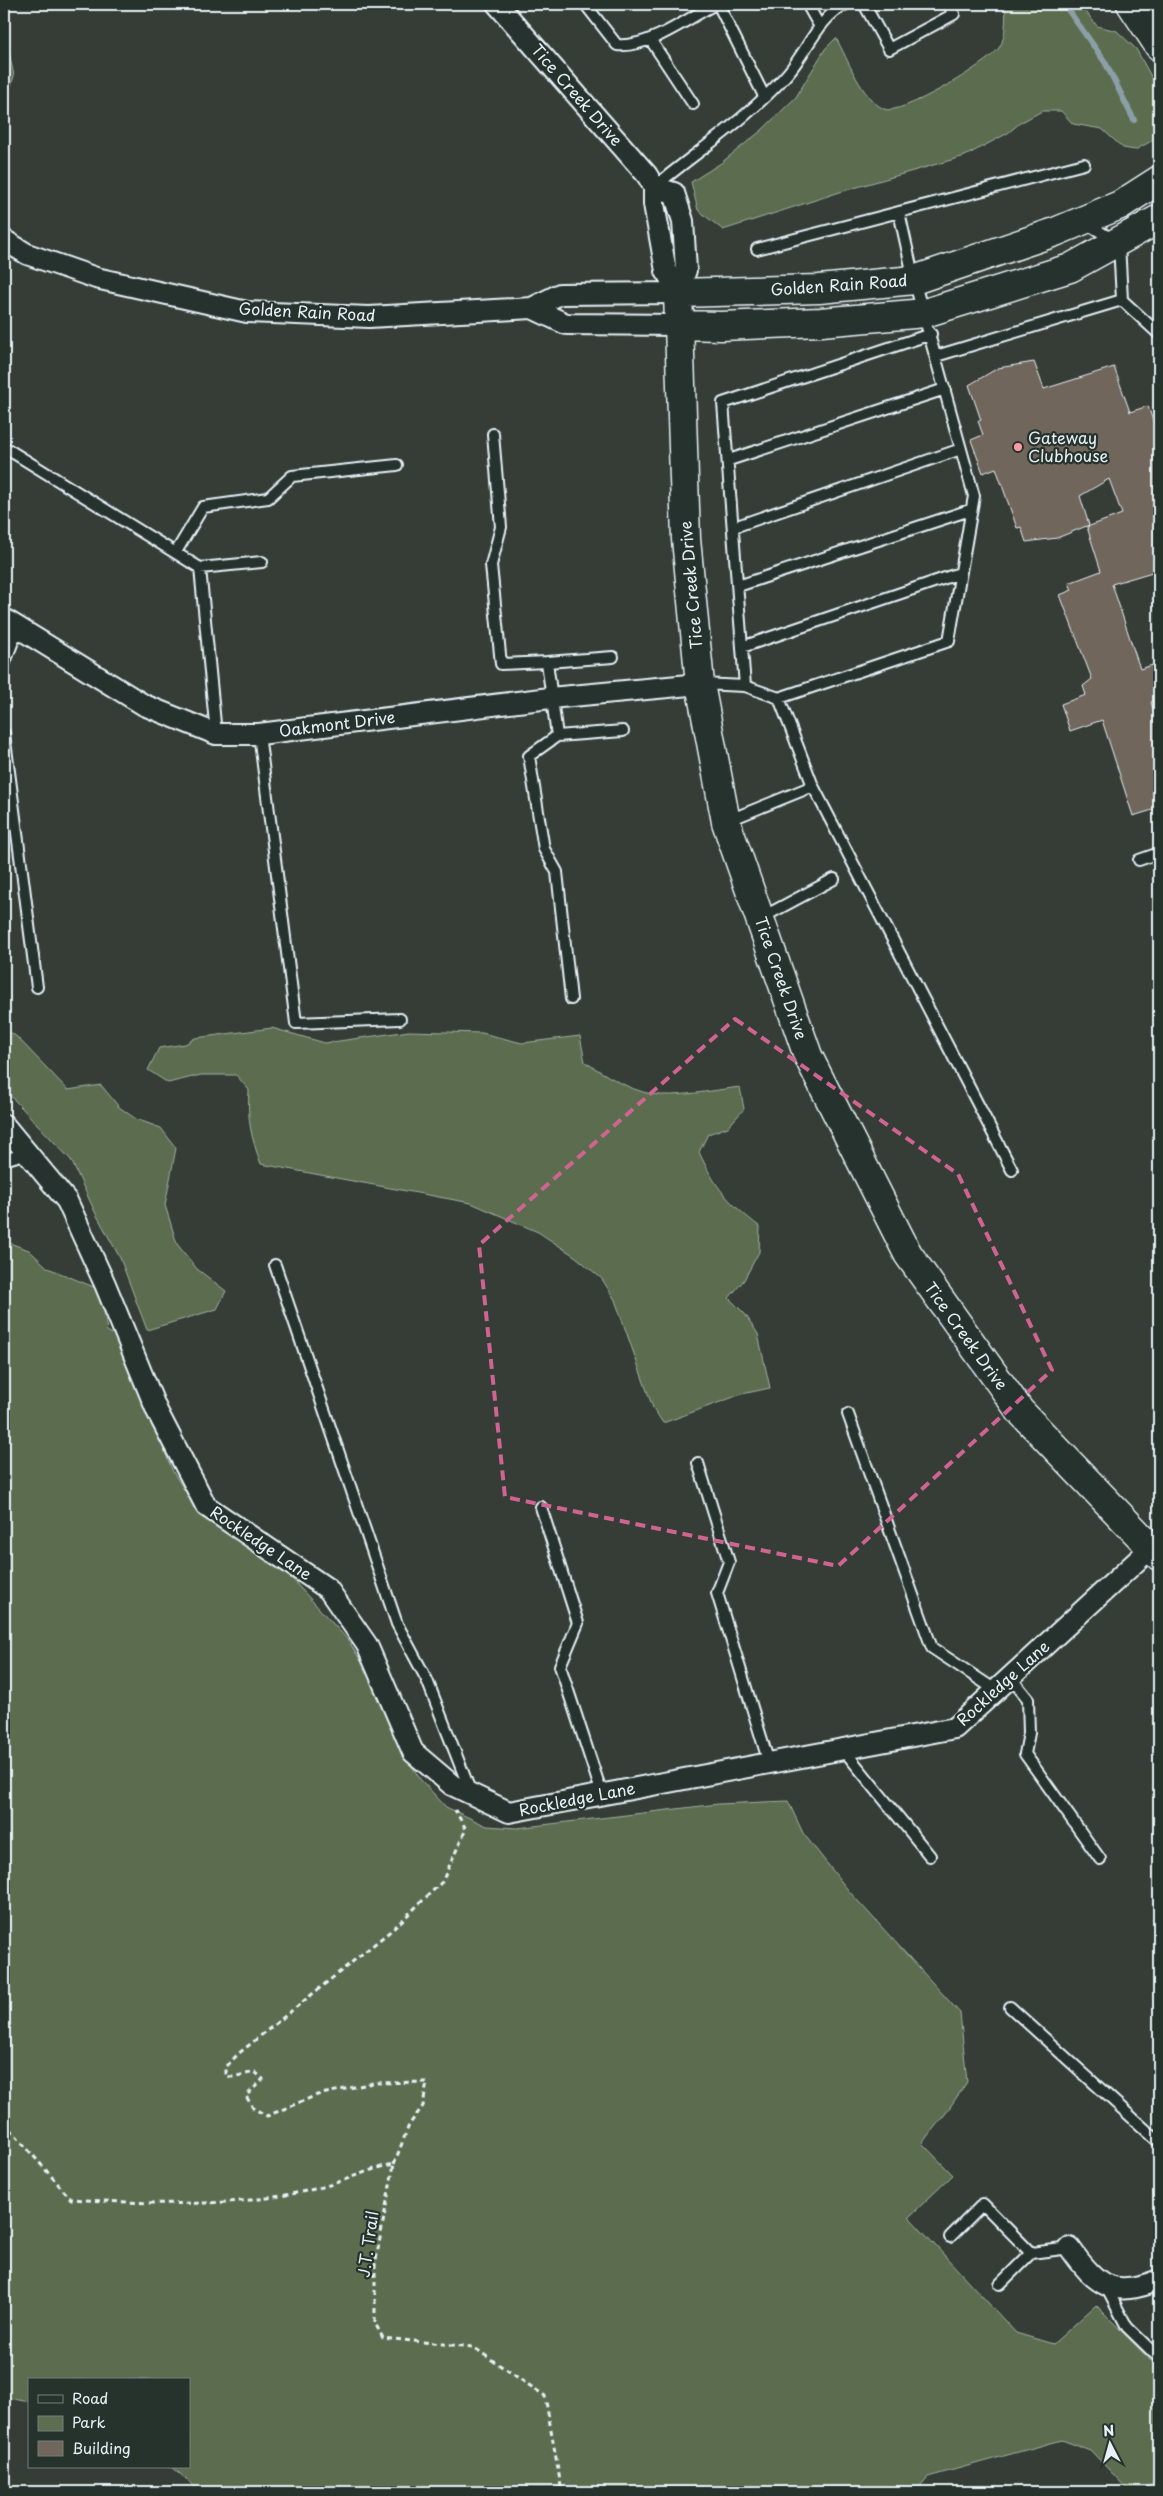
<svg xmlns="http://www.w3.org/2000/svg" width="1163" height="2496" font-family="'Playpen Sans',sans-serif">
  <style>
    .green { fill: #5c6d50; stroke: #a2afa4 }
    .lines { fill: none; stroke-linecap: round; stroke-linejoin: round }
    .stream { stroke: #8b9fa8; stroke-width: 6 }
    .building { fill: #71665b; stroke: #e8f1f8 }
    .lane-casing { stroke: #e8f1f8; stroke-width: 14 }
    .street-casing { stroke: #e8f1f8; stroke-width: 24 }
    .secondary-casing { stroke: #e8f1f8; stroke-width: 31 }
    .path { stroke: #e8f1f8; stroke-width: 3; stroke-dasharray: 5 4; stroke-linecap: butt }
    .lane { stroke: #26332d; stroke-width: 10 }
    .street { stroke: #26332d; stroke-width: 20 }
    .secondary { stroke: #26332d; stroke-width: 28 }
    .marked { fill: none; stroke: #cf6492; stroke-width: 4; stroke-dasharray: 10 6; stroke-linejoin: round }
    .poi-dot { fill: #ff9aa2; stroke: #26332d; stroke-width: 2 }
    .labels { text-anchor: middle; stroke-width: 4.5; stroke-linejoin: round; paint-order: stroke }
    .street-label { font-size: 16px; fill: #e8f1f8; stroke: #26332d }
    .poi-label { font-size: 16px; fill: #e8f1f8; stroke: #26332d; text-anchor: start }
  </style>
  <rect width="100%" height="100%" fill="#353d36"/>
  <filter id="ink" filterUnits="userSpaceOnUse"><feTurbulence type="fractalNoise" baseFrequency=".02" numOctaves="2"/><feDisplacementMap in="SourceGraphic" scale="10" xChannelSelector="R" yChannelSelector="G"/><feConvolveMatrix kernelMatrix="1 2 1 2 8 2 1 2 1" color-interpolation-filters="sRGB"/></filter>
  <g filter="url(#ink)">
    <path class="green" d="M1006,4H1080L1097,26L1117,31L1136,49L1159,91V136L1157,138L1135,150L1123,148L1102,129L1073,124L1061,111H1042L1020,123L1008,133L965,156L840,192L723,230L698,210L691,182L721,163L762,130L796,97L825,49L836,38C848,59 861,98 884,109C899,117 988,64 999,48C1007,36 1005,18 1006,4Z
      M4,45L8,47L14,76L4,109Z
      M4,1028L17,1037L68,1090L101,1085L119,1107L136,1119L161,1128L176,1148L165,1205L177,1244L197,1269L226,1291L217,1309L147,1330L120,1258L95,1212L71,1160L4,1089Z
      M272,1028L325,1043L409,1031L482,1033L522,1043L580,1036L585,1062C606,1075 627,1089 651,1094C675,1098 715,1090 740,1087L744,1109L728,1127L708,1134L699,1152C716,1189 728,1202 760,1227L759,1252L744,1280L729,1298L745,1314L758,1334L770,1388L742,1394L663,1423L653,1408L615,1300L602,1279L576,1257L538,1232L471,1203L261,1164C251,1137 247,1120 249,1090L236,1075H201L168,1083L148,1070L159,1048L185,1044L195,1038Z
      M4,1241L29,1250L48,1268L101,1290L107,1331L118,1337L173,1472L191,1500L218,1526L293,1580L348,1640L368,1673L403,1752L420,1779L446,1807L487,1826L517,1828L718,1804L788,1801L803,1833L848,1890L960,2013L967,2082L946,2113L922,2143L953,2175L909,2217L1016,2333L1053,2344L1096,2305L1159,2369V2480L1138,2492H1130L1091,2451L1062,2440L928,2477L915,2492H201L172,2467H189V2380H29V2402L4,2397Z"/>
    <g class="lines">
      <path class="stream" d="M1064,4L1105,62L1134,120"/>
    </g>
    <path class="building" d="M1034,362L1044,389L1114,367L1130,412L1148,406L1159,439V570L1112,584L1140,669L1159,663V699L1151,702L1159,729V808L1133,816L1102,720L1070,731L1061,704L1086,695L1083,686L1092,679L1060,595L1072,590L1069,583L1101,571L1087,527L1122,514L1109,479L1080,496L1089,525L1057,538L1026,542L1021,527L1017,528L996,468L983,473L971,440L983,435L978,421L981,420L969,385L998,368Z"/>
    <g class="lines">
      <defs>
        <path id="lane" d="M585,4L617,45C649,48 687,19 715,4
          M718,4L764,96
          M807,4L820,27
          M864,4L889,49L954,14L948,4
          M650,39L693,104
          M654,187C699,150 750,117 788,73C807,51 819,17 846,4
          M757,249L1084,164
          M1122,300L1159,334
          M936,356L1122,300L1119,243L1087,224
          M493,434L501,527L491,565L501,664L547,662L557,736L529,756L544,849L557,872L571,999
          M4,447L200,568L216,734
          M729,460L945,389
          M734,527L961,449
          M176,552L203,507L268,498L292,476L397,465
          M200,568L262,562
          M738,586L970,510
          M742,647L960,573
          M547,662L613,657
          M4,665L18,628
          M701,684L745,686L723,403L931,334
          M745,686L779,698L949,641L974,496L914,280L899,212
          M779,698L813,786L1012,1170
          M4,733L37,987
          M259,734L296,1023L400,1019
          M557,736L623,731
          M727,821L813,786
          M1139,860L1159,853
          M761,918L834,879
          M4,1160L27,1153
          M275,1265L397,1624L427,1680L471,1793
          M848,1414L932,1648L997,1691
          M698,1463L729,1562L717,1593L769,1763
          M541,1507L578,1623L560,1666L602,1794
          M1011,1678L1028,1699L1029,1733L1025,1754L1100,1859
          M843,1749L930,1856
          M1010,2007L1159,2142
          M950,2237L983,2204L1031,2253L1070,2248
          M1000,2284L1031,2253
          M1106,2287L1127,2327L1159,2358"/>
        <path id="street" d="M497,4L647,175L654,187V204L666,271L678,293
          M654,187L674,193L683,221L686,270L678,293
          M4,240L27,254L96,278L247,312L369,317L532,308L560,294L678,293
          M532,308L566,324L680,325
          M4,619L144,705L216,734H259L550,698L700,684
          M4,1125L67,1201L105,1284L157,1411L206,1506L328,1589L367,1645L413,1752L452,1785L509,1812L955,1728L1151,1548
          M1070,2248C1097,2287 1113,2298 1159,2280"/>
        <path id="secondary" d="M1131,4L1159,46
          M1159,180L1120,205L1055,232L914,280L819,289L678,293L686,539L700,684L726,822L808,1056L908,1254L1020,1411L1159,1556
          M680,325L721,326L821,322L925,313L1070,268L1159,219"/>
      </defs>
      <use href="#lane" class="lane-casing"/>
      <use href="#street" class="street-casing"/>
      <use href="#secondary" class="secondary-casing"/>
      <path class="path" d="M4,2122L71,2199C154,2204 237,2209 318,2188C344,2182 367,2169 394,2164L375,2265V2323L383,2338L473,2347L545,2396L562,2492
        M394,2164L409,2125L423,2106L427,2082L373,2083L317,2095L267,2116L253,2108L246,2096L263,2079L255,2072L232,2077L226,2076V2067L238,2054L393,1929L442,1882L466,1829L455,1810"/>
      <use href="#lane" class="lane"/>
      <use href="#street" class="street"/>
      <use href="#secondary" class="secondary"/>
    </g>
  </g>
  <path class="marked" d="M735,1019L958,1174L1052,1370L838,1566L505,1497L479,1245Z"/>
  <circle class="poi-dot" cx="1018" cy="447" r="5"/>
  <g class="labels">
    <g class="street-label">
      <text transform="translate(577 95) rotate(49)" y="6">Tice Creek Drive</text>
      <text transform="translate(839 285) rotate(-4)" y="6">Golden Rain Road</text>
      <text transform="translate(307 312) rotate(3)" y="6">Golden Rain Road</text>
      <text transform="translate(691 585) rotate(-95)" y="6">Tice Creek Drive</text>
      <text transform="translate(337 724) rotate(-7)" y="6">Oakmont Drive</text>
      <text transform="translate(781 978) rotate(71)" y="6">Tice Creek Drive</text>
      <text transform="translate(966 1336) rotate(54)" y="6">Tice Creek Drive</text>
      <text transform="translate(261 1543) rotate(34)" y="6">Rockledge Lane</text>
      <text transform="translate(1003 1683) rotate(-42)" y="6">Rockledge Lane</text>
      <text transform="translate(577 1799) rotate(-11)" y="6">Rockledge Lane</text>
      <text transform="translate(368 2244) rotate(-82)" y="6">J.T. Trail</text>
    </g>
    <g class="poi-label">
      <text x="1028" y="444">Gateway<tspan x="1028" dy="18">Clubhouse</tspan></text>
    </g>
  </g>
  <rect width="1163" height="2496" fill="none" stroke="#26332d" stroke-width="20"/>
  <rect x="10" y="10" width="1143" height="2476" fill="none" stroke="#e8f1f8" stroke-width="2" filter="url(#ink)"/>
  <rect x="28" y="2378" width="162" height="90" fill="#26332d" stroke="#747f7e"/>
  <rect x="38" y="2395" width="25" height="8" fill="#26332d" stroke="#747f7e"/>
  <text x="72" y="2404" font-size="15" fill="#e8f1f8">Road</text>
  <rect x="38" y="2416" width="25" height="15" fill="#5c6d50" stroke="#747f7e"/>
  <text x="72" y="2428" font-size="15" fill="#e8f1f8">Park</text>
  <rect x="38" y="2441" width="25" height="15" fill="#71665b" stroke="#747f7e"/>
  <text x="72" y="2454" font-size="15" fill="#e8f1f8">Building</text>
  <g transform="translate(1110 2444) rotate(354)" stroke="#26332d" stroke-width="4" paint-order="stroke">
  <path d="M0-4L9 19L0 12L-9 19Z" fill="#e8f1f8"/>
  <text y="-8" font-size="14" font-weight="bold" text-anchor="middle" fill="#e8f1f8">N</text>
  </g>
</svg>
